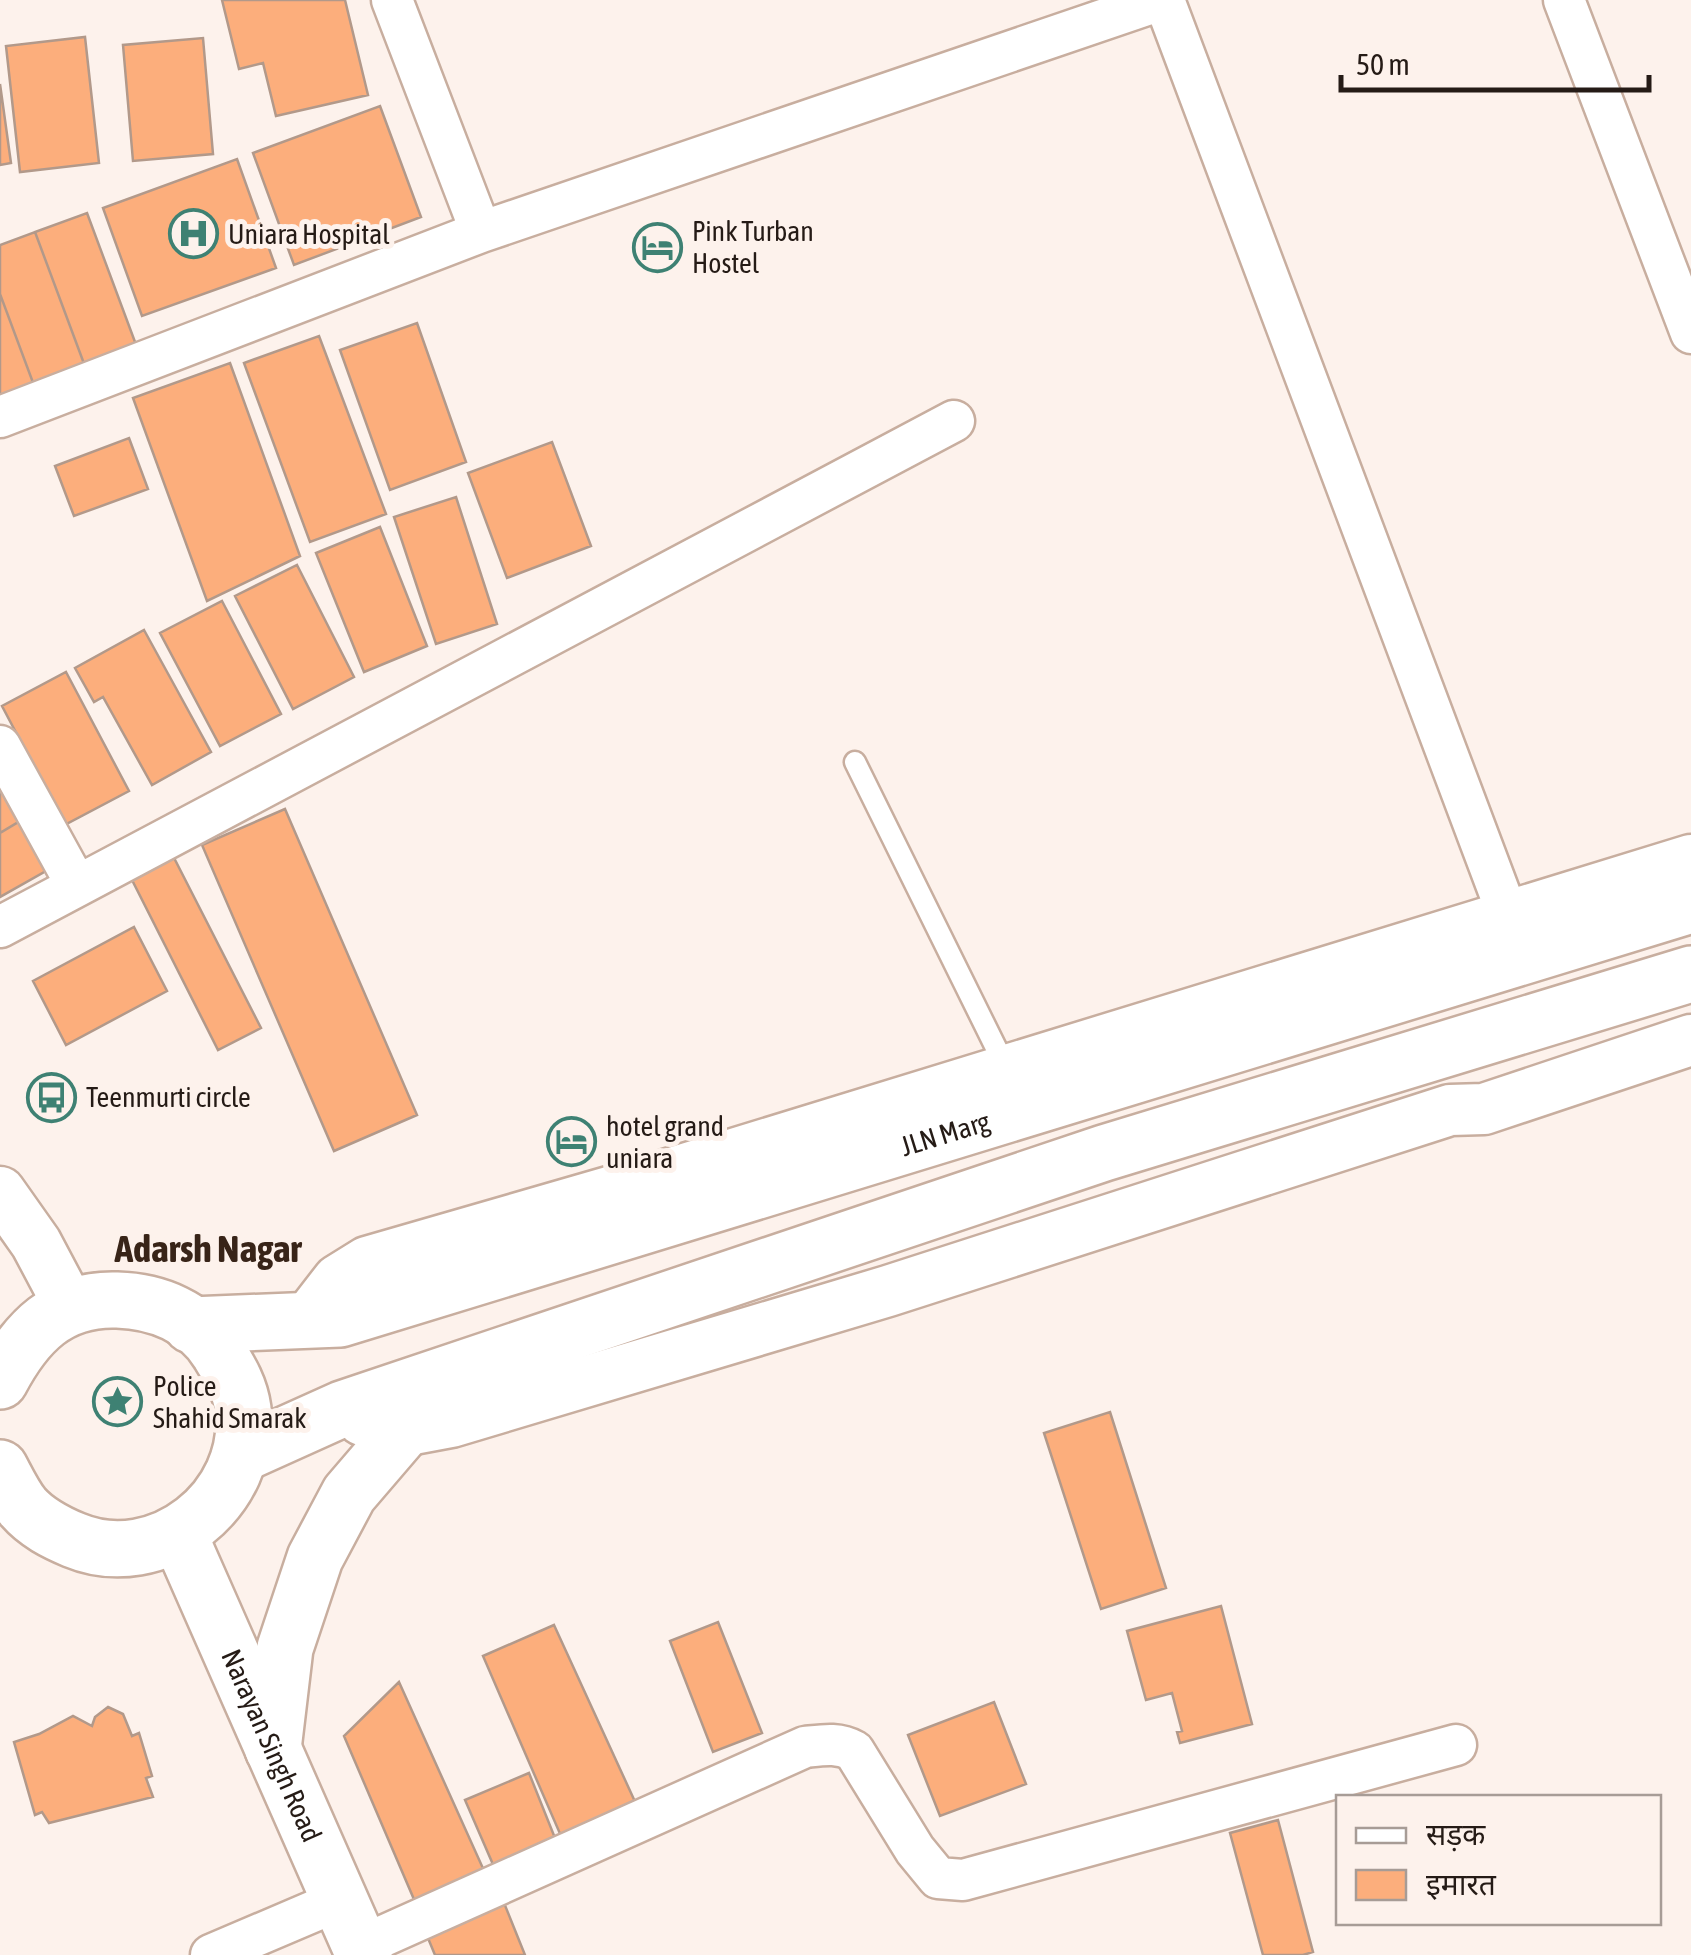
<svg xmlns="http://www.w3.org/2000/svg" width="1691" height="1955" font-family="'Asap Condensed','Noto Sans Devanagari',sans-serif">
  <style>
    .building { fill: #fcae7c; stroke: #b2998a; stroke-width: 2.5 }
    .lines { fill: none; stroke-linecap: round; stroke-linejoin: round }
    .service-casing { stroke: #c8ae9f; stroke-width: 25 }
    .minor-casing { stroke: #c8ae9f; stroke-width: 45 }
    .tertiary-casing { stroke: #c8ae9f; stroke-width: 55 }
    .primary-casing { stroke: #c8ae9f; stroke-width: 60 }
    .service { stroke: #fff; stroke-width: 20 }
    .minor { stroke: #fff; stroke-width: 40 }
    .tertiary { stroke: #fff; stroke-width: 50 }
    .primary { stroke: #fff; stroke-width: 55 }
    .labels { text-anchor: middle; stroke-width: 10; stroke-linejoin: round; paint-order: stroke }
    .poi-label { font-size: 28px; fill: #251b16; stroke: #fdf2ec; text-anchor: start }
    .street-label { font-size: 28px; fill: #251b16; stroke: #fdf2ec }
    .district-label { font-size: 38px; font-weight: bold; fill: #382418; stroke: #fdf2ec }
  </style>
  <rect width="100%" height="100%" fill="#fdf2ec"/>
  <path class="building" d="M222,0H345L368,95L276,116L263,63L239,69Z
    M85,37L99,163L20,172L6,46Z
    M203,38L213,154L133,161L123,45Z
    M0,84L11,163L0,165Z
    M380,106L421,217L294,265L253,153Z
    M237,159L276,268L142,316L103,208Z
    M87,213L138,350L86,369L35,232Z
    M35,232L86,369L35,388L0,294V245Z
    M0,294L35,388L0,401Z
    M417,323L466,462L390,490L340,350Z
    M319,336L386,514L310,542L244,363Z
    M230,363L300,556L207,601L133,398Z
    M129,438L148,489L74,516L55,466Z
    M552,442L591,546L507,578L468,473Z
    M456,497L497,624L436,644L394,517Z
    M380,527L427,646L364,672L316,553Z
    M297,565L354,677L293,709L235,596Z
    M222,601L281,714L220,746L160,633Z
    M144,630L211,752L152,785L103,697L94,702L75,668Z
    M66,672L129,791L55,830L50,797L2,706Z
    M0,773L25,818L0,833Z
    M285,809L417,1115L334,1151L202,845Z
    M25,818L53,867L0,897V833Z
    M170,850L261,1028L218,1050L128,872Z
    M134,927L167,991L66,1045L33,981Z
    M1110,1412L1166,1588L1101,1609L1044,1433Z
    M1221,1606L1252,1724L1180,1743L1177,1732L1182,1731L1172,1693L1146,1700L1127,1631Z
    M718,1622L762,1733L713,1752L670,1641Z
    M554,1625L637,1806L561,1836L483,1656Z
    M399,1682L486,1875L416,1904L344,1736Z
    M994,1702L1026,1784L940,1816L908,1735Z
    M108,1707L123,1714L132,1736L139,1733L152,1776L146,1778L153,1797L49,1823L42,1812L35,1815L14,1742L39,1734L73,1716L92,1726L95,1717Z
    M529,1773L557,1843L495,1869L465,1800Z
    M1278,1820L1313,1952L1303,1955H1263L1230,1833Z
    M496,1883L525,1955H435L418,1914Z"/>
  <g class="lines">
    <defs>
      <path id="service" d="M855,762L1007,1070"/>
      <path id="minor" d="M392,0L481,232
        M1164,0L1518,942
        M1564,0L1691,333
        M0,417L481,232L1161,0
        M0,746L77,886
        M0,927L954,421
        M361,1946L805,1747C823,1745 838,1742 854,1751L915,1850L938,1878L963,1880L1456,1745
        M211,1955L340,1900"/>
      <path id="tertiary" d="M0,1192L36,1243L71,1309
        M307,1320L338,1280L367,1262L623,1188L1691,860
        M362,1420L403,1431L451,1422L888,1291L1450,1110L1484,1109L1691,1040"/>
      <g id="primary">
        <path id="s1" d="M191,1325L340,1319L1691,905"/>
        <path d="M0,1381C26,1332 58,1298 117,1300C157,1301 197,1317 219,1353C230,1371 240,1387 243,1409C254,1500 158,1575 74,1540C55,1532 37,1523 23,1507C14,1496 7,1481 0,1468"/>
        <path d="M240,1455L342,1409L1104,1153L1691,974"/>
        <path id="s2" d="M179,1535L364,1955"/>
        <path d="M273,1749L285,1648L315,1558L349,1494L403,1431"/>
      </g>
    </defs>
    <use href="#service" class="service-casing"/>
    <use href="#minor" class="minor-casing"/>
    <use href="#tertiary" class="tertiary-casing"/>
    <use href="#primary" class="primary-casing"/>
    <use href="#service" class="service"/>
    <use href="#minor" class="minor"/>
    <use href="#tertiary" class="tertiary"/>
    <use href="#primary" class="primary"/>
  </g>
  <defs>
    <symbol id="hospital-ring" viewBox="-11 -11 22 22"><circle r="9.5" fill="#fdf2ec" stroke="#3e8173" stroke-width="1.5"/><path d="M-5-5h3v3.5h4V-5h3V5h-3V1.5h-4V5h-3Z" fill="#3e8173"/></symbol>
    <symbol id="hotel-ring" viewBox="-11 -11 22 22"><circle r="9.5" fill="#fdf2ec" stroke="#3e8173" stroke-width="1.5"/><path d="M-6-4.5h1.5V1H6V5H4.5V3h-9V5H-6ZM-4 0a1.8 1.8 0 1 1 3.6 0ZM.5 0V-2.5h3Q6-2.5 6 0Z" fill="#3e8173"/></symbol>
    <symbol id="bus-ring" viewBox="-11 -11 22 22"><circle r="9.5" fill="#fdf2ec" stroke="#3e8173" stroke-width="1.5"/><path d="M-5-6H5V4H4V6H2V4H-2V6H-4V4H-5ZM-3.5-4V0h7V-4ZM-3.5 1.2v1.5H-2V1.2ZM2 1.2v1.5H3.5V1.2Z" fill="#3e8173"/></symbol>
    <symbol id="sight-ring" viewBox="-11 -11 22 22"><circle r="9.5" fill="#fdf2ec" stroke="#3e8173" stroke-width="1.5"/><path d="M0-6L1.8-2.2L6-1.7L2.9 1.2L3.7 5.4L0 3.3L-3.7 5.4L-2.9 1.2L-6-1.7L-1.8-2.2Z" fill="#3e8173"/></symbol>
  </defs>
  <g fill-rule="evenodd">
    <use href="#hospital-ring" x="166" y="206" width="55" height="55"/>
    <use href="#hotel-ring" x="630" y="220" width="55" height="55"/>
    <use href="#bus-ring" x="24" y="1070" width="55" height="55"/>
    <use href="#hotel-ring" x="544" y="1114" width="55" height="55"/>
    <use href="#sight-ring" x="90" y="1374" width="55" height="55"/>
  </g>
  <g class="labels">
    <g class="poi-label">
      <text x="692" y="241">Pink Turban<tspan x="692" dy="32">Hostel</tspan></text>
      <text x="228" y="244">Uniara Hospital</text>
      <text x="86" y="1107">Teenmurti circle</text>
      <text x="606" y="1136">hotel grand<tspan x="606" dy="32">uniara</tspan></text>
      <text x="153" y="1396">Police<tspan x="153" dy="32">Shahid Smarak</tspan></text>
    </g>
    <g class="street-label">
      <text dy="10" stroke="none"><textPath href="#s1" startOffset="782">JLN Marg</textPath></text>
      <text dy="10" stroke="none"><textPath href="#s2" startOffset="230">Narayan Singh Road</textPath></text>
    </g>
    <g class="district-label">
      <text x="208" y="1262">Adarsh Nagar</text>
    </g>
  </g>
  <rect x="1336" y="1795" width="325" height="130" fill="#fdf2ec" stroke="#a79c96" stroke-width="2.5"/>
  <rect x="1356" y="1828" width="50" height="15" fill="#ffffff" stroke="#a79c96" stroke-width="2.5"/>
  <text x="1426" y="1845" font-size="30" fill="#251b16">सड़क</text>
  <rect x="1356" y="1870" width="50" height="30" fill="#fcae7c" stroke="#a79c96" stroke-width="2.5"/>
  <text x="1426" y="1895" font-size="30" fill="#251b16">इमारत</text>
  <path d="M1341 75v15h308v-15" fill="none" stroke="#251b16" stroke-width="5"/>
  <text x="1356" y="75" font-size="30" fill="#251b16" stroke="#fdf2ec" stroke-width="8" paint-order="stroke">50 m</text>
</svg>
